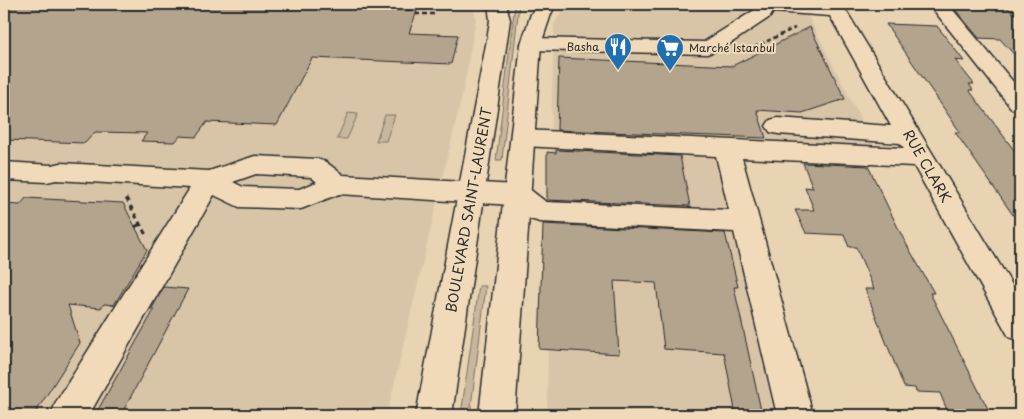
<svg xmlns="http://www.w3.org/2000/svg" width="1024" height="419" font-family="'Playpen Sans',sans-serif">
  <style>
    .built { fill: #d8c5a8 }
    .green { fill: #c8b79c; stroke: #7a7164 }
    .building { fill: #b3a48e; stroke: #2b2b2b }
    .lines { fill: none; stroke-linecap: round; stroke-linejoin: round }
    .minor-casing { stroke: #2b2b2b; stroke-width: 3 }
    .major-casing { stroke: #2b2b2b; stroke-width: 3 }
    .path-far1 { stroke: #2b2b2b; stroke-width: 2.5; stroke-dasharray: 4 3; stroke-linecap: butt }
    .path { stroke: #2b2b2b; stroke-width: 3; stroke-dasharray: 5 4; stroke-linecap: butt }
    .minor { fill: #f0dab9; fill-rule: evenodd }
    .major { fill: #f0dab9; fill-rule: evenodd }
    .labels { text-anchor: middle; stroke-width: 4; stroke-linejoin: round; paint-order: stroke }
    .far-poi-label { font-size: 11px; fill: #2b2b2b; stroke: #f0dab9; text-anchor: end }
    .street-label { font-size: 14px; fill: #2b2b2b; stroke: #f0dab9 }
  </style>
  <rect width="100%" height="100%" fill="#e8d3b3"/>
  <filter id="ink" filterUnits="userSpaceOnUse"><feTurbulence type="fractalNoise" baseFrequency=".02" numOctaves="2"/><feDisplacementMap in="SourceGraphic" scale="10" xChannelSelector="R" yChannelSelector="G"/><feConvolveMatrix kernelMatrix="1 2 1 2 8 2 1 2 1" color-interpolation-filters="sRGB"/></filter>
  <g filter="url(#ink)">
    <path class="built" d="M4,4H472L476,18L464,87L387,415H4Z
      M575,4H802L877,151L551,135L554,24L562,12Z
      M551,148L715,156L775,415H547Z"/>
    <path class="green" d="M515,4H519L502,160H496Z
      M348,113L358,114L347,139H337Z
      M385,115H395L386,141H376Z
      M479,286H486L470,415H461Z"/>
    <path class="building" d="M4,4H334L332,7L417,11L409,33L458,35L451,64L312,58L277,125L207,122L196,137L180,136L175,142L141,141L147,133L95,132L85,143L4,140Z
      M969,4H1004L1014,14H1020V61L1000,39L979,38L953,7L972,8Z
      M886,24L937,26L964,61L955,60L974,84H969L973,90H969L1020,158V225L955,132H960Z
      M810,27L845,99L802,113L757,110L766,138L557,130L559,58L732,66Z
      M556,150L680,156L690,206L547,200V152L556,153Z
      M803,163L868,166L903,238L934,293H930L991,415H949L940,393L916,392L915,388L904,387L865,289H874L856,247H849L844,235L806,233L795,210H814L805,187L813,188Z
      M26,198L123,203L147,250L114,305L104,304L101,308L68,305L80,343L34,415H4V204L20,205Z
      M543,224L725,233L738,287H734L762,415H736L724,353L664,349L656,283L614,281L619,354L539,349Z
      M164,287L188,289L121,415H95L154,310H151Z"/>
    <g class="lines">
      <defs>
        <path id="minor" d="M749,4H842L1020,298V341L1009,337L914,166L742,158L813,415H777L734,232L540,222L530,219L512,205L339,194L301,209L239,207L214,195L89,415H51L56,402L190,188L56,180L47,182L4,180V162L52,165L61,163L209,171L255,156L317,159L326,162L343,175L518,185L528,188L546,202L729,210L716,156L523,146L514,144L511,138L514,132L523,130L904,148L900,143L778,134L770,132L766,126L770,120L778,118L891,126L830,16L773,12L770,17L725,47L707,54L531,50L524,48L521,44L524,40L531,38L704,42L756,9L751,8ZM256,174L311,177L317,182L299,189L243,187L233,182Z
          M929,4H948L1020,90V111L1012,109Z"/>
        <path id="major" d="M488,4H506L510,20L452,415H416L488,34L490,20Z
          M538,4H556L551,14L541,44L515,415H479L521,44L531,14Z"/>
      </defs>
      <use href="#minor" class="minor-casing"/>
      <use href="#major" class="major-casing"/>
      <path class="path-far1" d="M416,14H434
        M748,50L795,28"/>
      <path class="path" d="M126,198L146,235
        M135,227L140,224"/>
      <use href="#minor" class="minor"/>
      <use href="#major" class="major"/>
    </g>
  </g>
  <defs>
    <symbol id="restaurant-pin" viewBox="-11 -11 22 30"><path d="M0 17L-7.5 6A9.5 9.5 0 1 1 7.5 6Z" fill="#1f6fb2" stroke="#f0dab9"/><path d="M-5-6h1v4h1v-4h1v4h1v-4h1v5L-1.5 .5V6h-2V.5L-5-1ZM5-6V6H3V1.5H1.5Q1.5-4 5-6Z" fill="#fff"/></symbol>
    <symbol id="supermarket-pin" viewBox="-11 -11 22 30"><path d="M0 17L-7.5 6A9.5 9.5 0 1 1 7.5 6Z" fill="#1f6fb2" stroke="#f0dab9"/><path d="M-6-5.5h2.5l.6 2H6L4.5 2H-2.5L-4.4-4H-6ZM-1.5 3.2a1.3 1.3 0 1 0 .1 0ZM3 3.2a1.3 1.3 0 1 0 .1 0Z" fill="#fff"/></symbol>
  </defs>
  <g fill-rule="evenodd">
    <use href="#restaurant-pin" x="602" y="31" width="32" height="43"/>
    <use href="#supermarket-pin" x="654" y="32" width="32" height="43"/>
  </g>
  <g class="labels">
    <g class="far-poi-label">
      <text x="599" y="51">Basha</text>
      <text x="689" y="52" text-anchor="start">Marché Istanbul</text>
    </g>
    <g class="street-label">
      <text transform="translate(927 166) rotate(60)" y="5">RUE CLARK</text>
      <text transform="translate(469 210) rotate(-80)" y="5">BOULEVARD SAINT-LAURENT</text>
    </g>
  </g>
  <rect width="1024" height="419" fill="none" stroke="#f0dab9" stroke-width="20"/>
  <rect x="10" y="10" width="1004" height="399" fill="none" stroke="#2b2b2b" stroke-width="2" filter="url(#ink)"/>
</svg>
